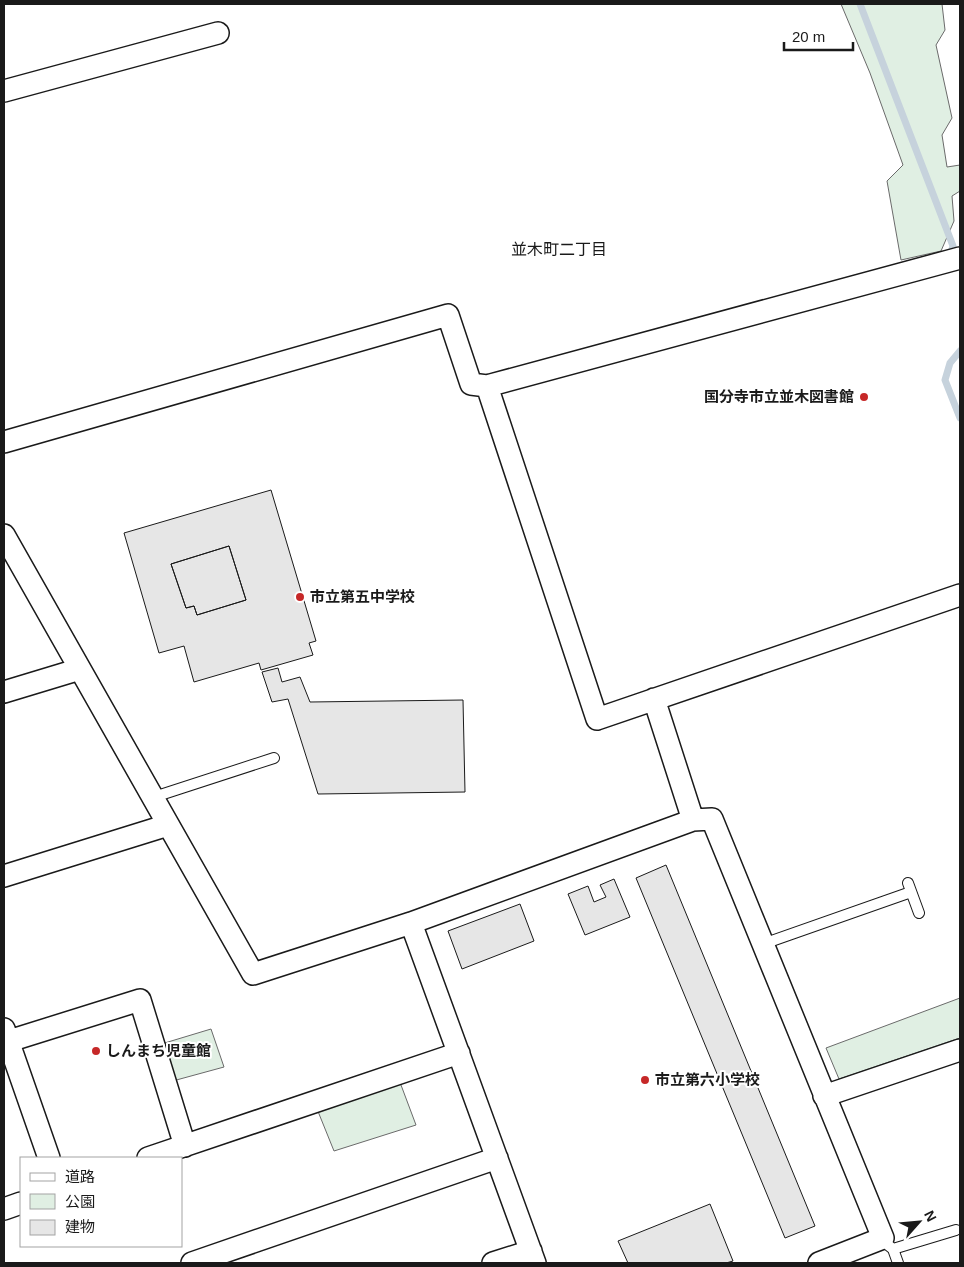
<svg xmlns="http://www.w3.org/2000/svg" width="964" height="1267" font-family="Arial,'Noto Sans JP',sans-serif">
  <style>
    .green { fill: #e0efe3; stroke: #6a6a6a }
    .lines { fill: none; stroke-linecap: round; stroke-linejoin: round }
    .stream { stroke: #c6d2dc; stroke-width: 7 }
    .building { fill: #e6e6e6; stroke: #1a1a1a; fill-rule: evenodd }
    .service-casing { stroke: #1a1a1a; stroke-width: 12 }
    .minor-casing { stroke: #1a1a1a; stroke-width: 24 }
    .service { stroke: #fff; stroke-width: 10 }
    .minor { stroke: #fff; stroke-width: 21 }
    .poi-dot { fill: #c62828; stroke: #fff; stroke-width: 2 }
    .labels { text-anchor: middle; stroke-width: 4; stroke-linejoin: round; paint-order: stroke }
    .poi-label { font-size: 15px; font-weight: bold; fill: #1a1a1a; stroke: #fff; text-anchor: start }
    .neighbourhood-label { font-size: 16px; fill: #1a1a1a; stroke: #fff }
  </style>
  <rect width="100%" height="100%" fill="#fff"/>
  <path class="green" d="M841,4H942L945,30L936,45L952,118L942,135L947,167L960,165V191L952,196L954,221L941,251L901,260L887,181L903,165L870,73Z
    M960,998V1038L839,1079L826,1048Z
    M211,1029L224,1067L169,1082L158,1045Z
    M398,1077L416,1125L334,1151L315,1104Z"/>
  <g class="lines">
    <path class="stream" d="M860,4L953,246L951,253
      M960,351L950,363L945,380L960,418"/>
  </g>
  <path class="building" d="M271,490L316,641L309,643L313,655L261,670L259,663L194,682L184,646L159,653L124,533ZM229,546L246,600L197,615L194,606L186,608L171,564Z
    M229,546L246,600L197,615L194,606L186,608L171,564Z
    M278,668L282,682L300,677L310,702L463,700L465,792L318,794L288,699L272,702L262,672Z
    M666,865L815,1226L785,1238L636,878Z
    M614,879L630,917L585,935L568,894L588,886L594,902L606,897L600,885Z
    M520,904L534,941L462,969L448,931Z
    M710,1204L733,1261L726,1263H628L618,1241Z"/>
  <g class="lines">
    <defs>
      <path id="service" d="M154,797L274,758
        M908,883L919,913
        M763,944L911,892
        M888,1245L893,1249L898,1263
        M893,1249L956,1230"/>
      <path id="minor" d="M4,91L218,33
        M960,258L487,386L597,719L960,595
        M4,442L448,315L471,384L487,386
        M4,535L253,974L411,923L693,820L712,819L883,1238L819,1263
        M4,692L80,669
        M654,699L693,820
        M4,876L168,825
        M411,923L535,1263
        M4,1029L49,1158
        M9,1041L140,1000L185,1146
        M824,1096L960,1050
        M148,1158L459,1053
        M4,1209L21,1203
        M192,1263L497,1158
        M493,1263L531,1251"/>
    </defs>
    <use href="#service" class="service-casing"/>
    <use href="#minor" class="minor-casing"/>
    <use href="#service" class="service"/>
    <use href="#minor" class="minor"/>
  </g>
  <g class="poi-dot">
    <circle cx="864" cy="397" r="5"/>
    <circle cx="300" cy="597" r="5"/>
    <circle cx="96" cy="1051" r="5"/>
    <circle cx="645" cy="1080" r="5"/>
  </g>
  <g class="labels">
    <g class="poi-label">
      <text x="854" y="402" text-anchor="end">国分寺市立並木図書館</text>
      <text x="310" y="602">市立第五中学校</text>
      <text x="106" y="1056">しんまち児童館</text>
      <text x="655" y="1085">市立第六小学校</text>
    </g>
    <g class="neighbourhood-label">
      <text x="559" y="255">並木町二丁目</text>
    </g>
  </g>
  <rect width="964" height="1267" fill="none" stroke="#1a1a1a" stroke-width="10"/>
  <rect x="20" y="1157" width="162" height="90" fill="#ffffff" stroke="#a3a3a3"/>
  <rect x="30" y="1173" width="25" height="8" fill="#ffffff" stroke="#a3a3a3"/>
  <text x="65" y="1182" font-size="15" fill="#1a1a1a">道路</text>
  <rect x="30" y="1194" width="25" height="15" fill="#e0efe3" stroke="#a3a3a3"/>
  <text x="65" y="1207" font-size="15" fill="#1a1a1a">公園</text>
  <rect x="30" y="1220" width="25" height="15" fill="#e6e6e6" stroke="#a3a3a3"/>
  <text x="65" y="1232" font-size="15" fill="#1a1a1a">建物</text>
  <g transform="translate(919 1222) rotate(63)" stroke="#ffffff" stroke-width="4" paint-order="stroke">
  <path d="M0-4L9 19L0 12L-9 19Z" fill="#1a1a1a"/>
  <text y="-8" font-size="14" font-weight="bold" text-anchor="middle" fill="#1a1a1a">N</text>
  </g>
  <path d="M784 42v8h69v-8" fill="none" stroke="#1a1a1a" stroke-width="2.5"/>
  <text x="792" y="42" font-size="15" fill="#1a1a1a" stroke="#ffffff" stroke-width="4" paint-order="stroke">20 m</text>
</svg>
